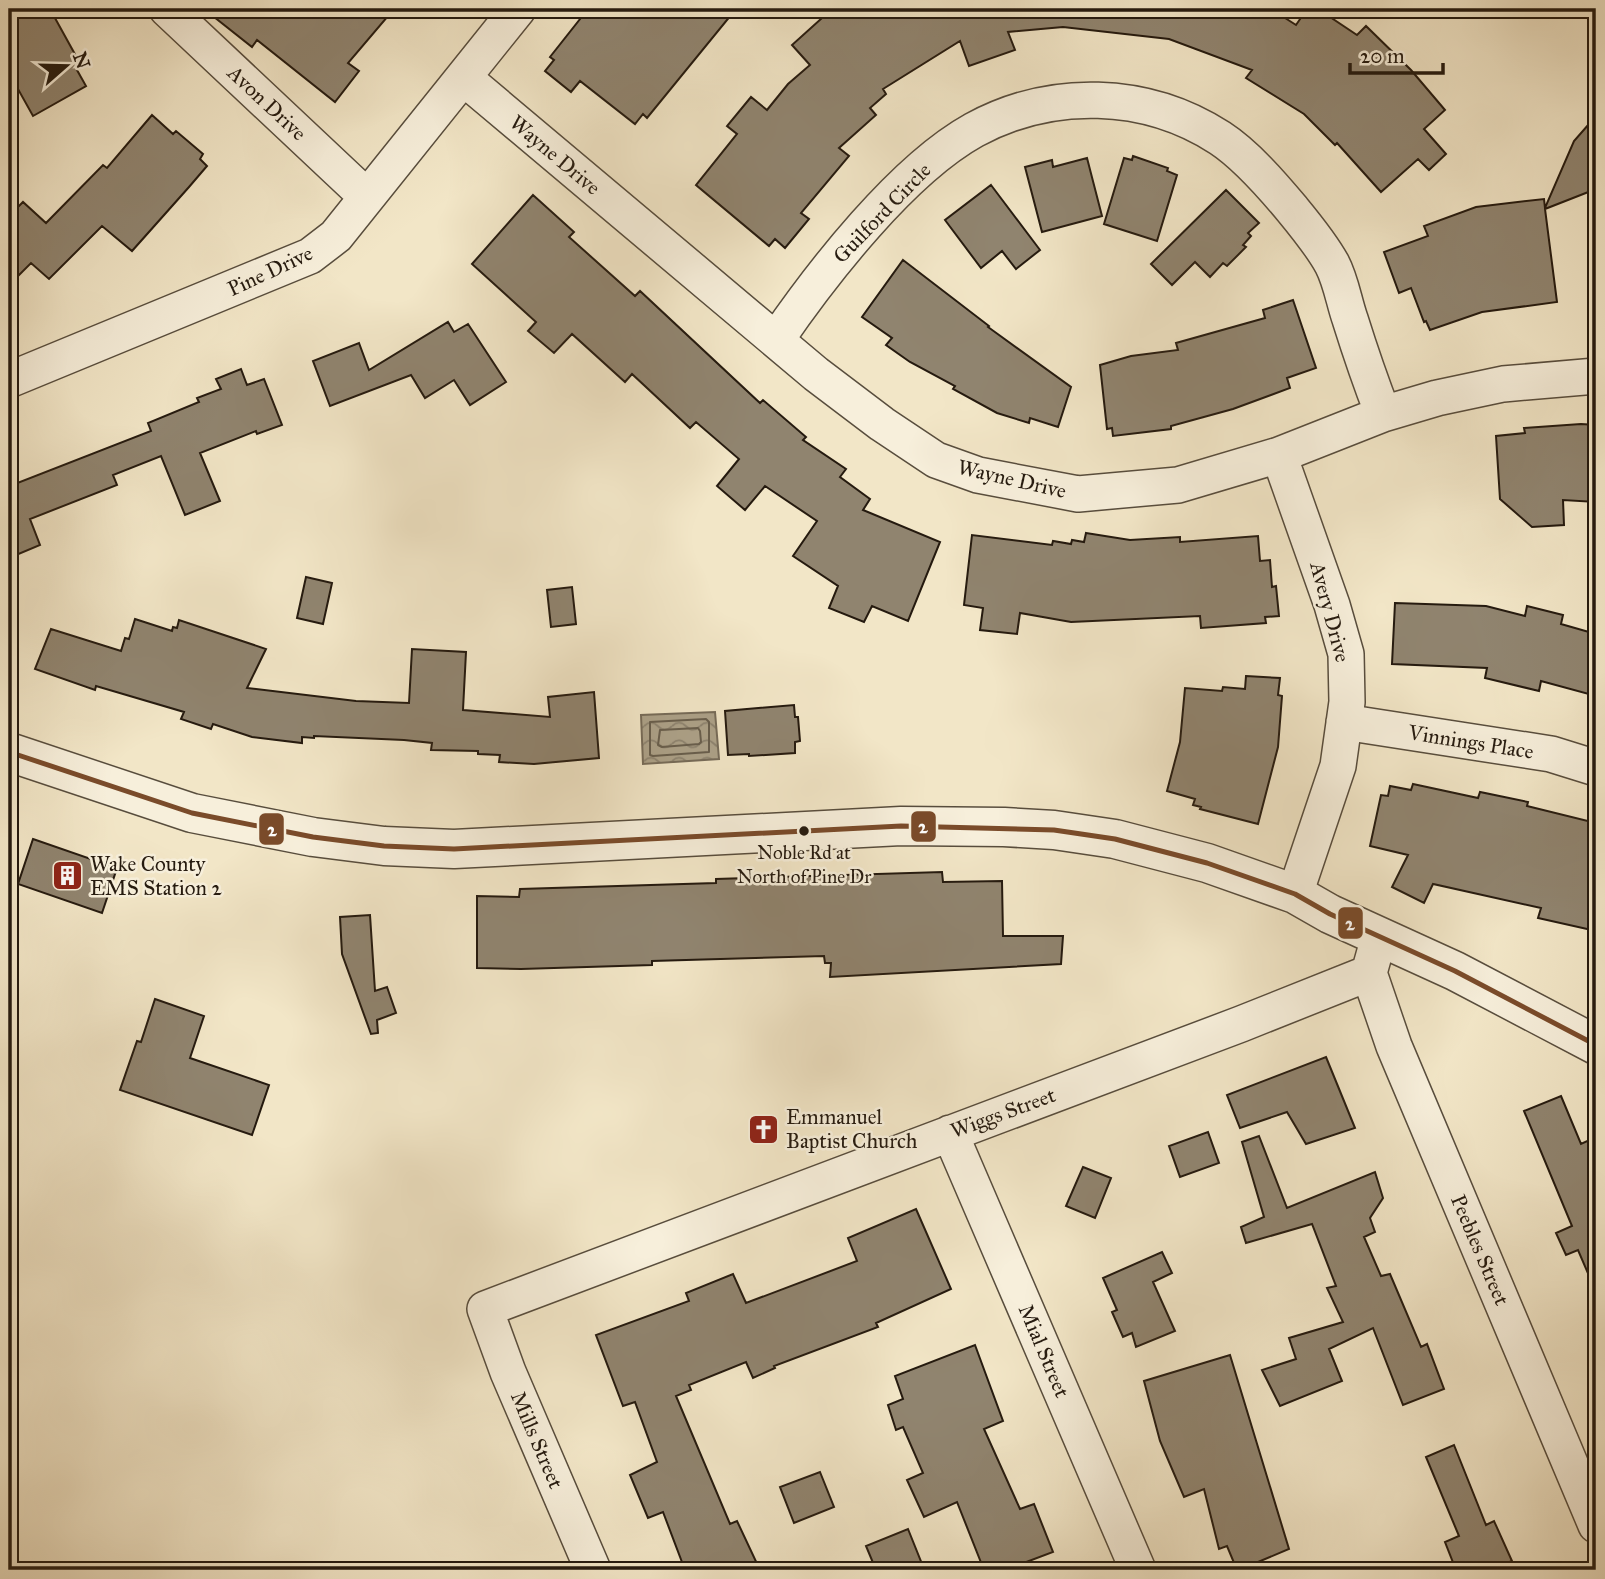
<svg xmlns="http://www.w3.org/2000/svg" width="1605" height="1579" font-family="'IM FELL Great Primer',serif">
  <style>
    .water { fill: url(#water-waves); stroke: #766b58; stroke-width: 2 }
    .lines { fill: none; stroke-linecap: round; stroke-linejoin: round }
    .shore { stroke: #685e4c; stroke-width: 2 }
    .building { fill: #90846f; stroke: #251a0f; stroke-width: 2 }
    .minor-casing { stroke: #584d3d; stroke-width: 38 }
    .tertiary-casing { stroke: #584d3d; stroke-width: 41 }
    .minor { stroke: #f7efdb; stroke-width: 35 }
    .tertiary { stroke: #f7efdb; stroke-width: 38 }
    .bus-1-casing { stroke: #f7efdb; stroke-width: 10 }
    .bus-1 { stroke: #7a4b2a; stroke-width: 5 }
    .bus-dot { fill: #251a0f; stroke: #f7efdb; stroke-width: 2.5 }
    .labels { text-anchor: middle; stroke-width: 5; stroke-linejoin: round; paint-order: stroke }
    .bus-label { font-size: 19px; fill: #251a0f; stroke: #f7efdb }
    .street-label { font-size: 21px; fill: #251a0f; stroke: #f7efdb }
    .poi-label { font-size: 21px; fill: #251a0f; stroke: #f7efdb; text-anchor: start }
    .line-badge { stroke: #f7efdb; stroke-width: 2.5 }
    .badge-label { font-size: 19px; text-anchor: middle; font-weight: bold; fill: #fff }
  </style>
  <defs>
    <pattern id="water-waves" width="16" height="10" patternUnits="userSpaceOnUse" patternTransform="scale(1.75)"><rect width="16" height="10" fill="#aca188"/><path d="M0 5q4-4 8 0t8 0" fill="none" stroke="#8c826e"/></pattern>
  </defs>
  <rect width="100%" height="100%" fill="#f2e6c7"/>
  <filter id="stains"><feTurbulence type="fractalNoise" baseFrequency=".00286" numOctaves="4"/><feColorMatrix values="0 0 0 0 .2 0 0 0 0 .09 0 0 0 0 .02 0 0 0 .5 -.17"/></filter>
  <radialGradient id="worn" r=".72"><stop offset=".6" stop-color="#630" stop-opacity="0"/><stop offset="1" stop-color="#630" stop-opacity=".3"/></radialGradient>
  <path class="water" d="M715,712L719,759L643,764L641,715Z"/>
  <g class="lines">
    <path class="shore" d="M706,719L709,722V752L653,756L650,755V722Z
      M698,728L700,731L701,742L699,744L662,747L658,745L660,730Z"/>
  </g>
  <path class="building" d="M9,9H50L82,67L77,70L86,86L33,116L18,89L9,94Z
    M204,9H394L348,63L359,71L335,102L257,40L252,47Z
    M588,9H736L647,118L643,114L635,124L580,81L571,92L545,71L554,60L550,57Z
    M832,9H1271L1296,25L1307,9H1318L1357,35L1366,26L1411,70L1445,110L1424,129L1446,154L1429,170L1418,159L1381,192L1337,143L1335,145L1304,114L1246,78L1252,70L1169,39L1063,27L1008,32L1015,50L969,66L960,41L883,89L886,94L870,108L876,115L839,148L849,156L801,213L809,219L785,248L775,239L769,246L696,185L737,134L727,126L751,97L767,110L788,84L810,65L792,45Z
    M152,115L173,134L176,131L203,154L200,159L207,166L189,187L132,251L102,226L49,279L31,263L9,285V216L23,202L46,223L103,165L107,168Z
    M1596,116V189L1545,209L1557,302L1482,312L1430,330L1426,321L1424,322L1411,288L1399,293L1384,252L1428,236L1424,226L1476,207L1544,199L1545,208L1574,141Z
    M1133,156L1168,168L1167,171L1177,175L1157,241L1104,224L1124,158L1132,160Z
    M1087,158L1102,216L1042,232L1025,167L1052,160L1053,167Z
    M991,185L1040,250L1016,269L1002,251L981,268L945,220Z
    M1226,190L1259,223L1248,233L1251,236L1243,245L1246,247L1227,266L1223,263L1210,277L1195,262L1172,285L1151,264Z
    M533,195L574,232L569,237L635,296L640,291L760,403L763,400L806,437L803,440L846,469L840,477L870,499L863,510L940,542L908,621L872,606L864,622L829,608L838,586L793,556L817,521L765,486L745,510L717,486L739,459L696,422L690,428L632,374L625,382L572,334L554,353L528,331L536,322L472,264Z
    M903,260L989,326L988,327L1071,387L1058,427L1030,418L1029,423L997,413L953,389L955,386L910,362L886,345L892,338L862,317Z
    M1293,300L1316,368L1287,378L1290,388L1233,409L1171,426V429L1113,436L1112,428L1107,429L1100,365L1131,356L1178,350L1176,343L1265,318L1263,310Z
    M448,322L454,332L468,324L506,382L470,405L454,380L425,398L411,375L330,406L313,361L359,343L369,370Z
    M241,369L247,385L264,379L282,425L257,434L256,431L200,453L220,501L185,515L161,456L113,475L117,485L30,519L40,545L9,558V470L15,484L151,431L148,423L199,402L197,398L221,389L216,379Z
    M1581,424L1596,425V502L1563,500L1564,525L1532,527L1500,499L1496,436L1525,433L1524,428Z
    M1086,533L1130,540L1180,537V542L1258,536L1260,561L1270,560L1272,587L1276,586L1279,616L1265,617L1266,623L1201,628L1200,616L1071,622L1020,613L1017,634L980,630L983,608L964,605L972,535L1052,545L1053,541L1071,544L1072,540L1084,542Z
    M306,577L332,583L323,624L297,618Z
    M572,587L576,624L551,627L547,590Z
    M1395,603L1486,606L1525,616L1527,606L1563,615L1561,624L1596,634V696L1541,681L1539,691L1485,678L1487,668L1392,664Z
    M135,619L172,631L173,627L177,628L179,620L266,649L247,688L356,701L409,703L412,649L466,652L463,710L550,717L548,697L594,692L599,758L534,764L499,762L500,755L478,754V751L431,750L432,743L404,740L314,736V738L302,737V743L252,737L213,724L211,729L181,719L184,712L96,686L95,690L35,669L51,629L121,651L125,638L129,639Z
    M1246,676L1280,678L1278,695L1282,696L1278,747L1258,824L1200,809L1201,807L1193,805L1195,799L1167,791L1180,742L1185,688L1222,691L1223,687L1245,689Z
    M794,705L795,717H798L800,741L795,742V753L749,756V754L728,755L725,711Z
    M1413,784L1478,798L1480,792L1528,802L1527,806L1596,823V931L1538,918L1541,908L1433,884L1424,903L1392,887L1408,855L1370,846L1381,795L1388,796L1390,786L1411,790Z
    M33,839L117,868L102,913L18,884Z
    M942,872L943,882L1002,881L1003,936H1063L1061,964L830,977L831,963H825L824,956L652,961V965L521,969L477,968V896L519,897L520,889L716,883V879Z
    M370,915L375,991L387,987L396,1013L377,1020L378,1033L371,1034L342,954L340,917Z
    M155,999L204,1016L190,1058L269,1085L252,1135L120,1090L137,1041L141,1042Z
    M1326,1057L1355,1128L1306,1144L1287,1112L1240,1128L1227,1095Z
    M1561,1096L1581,1144L1596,1137V1292L1578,1250L1566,1255L1556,1233L1572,1226L1524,1111Z
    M1208,1132L1219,1163L1180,1177L1169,1146Z
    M1259,1136L1287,1208L1375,1172L1383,1198L1370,1218L1375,1232L1364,1237L1381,1276L1390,1274L1421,1347L1427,1344L1444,1389L1403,1405L1373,1328L1329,1349L1342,1381L1280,1406L1262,1370L1296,1359L1289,1338L1343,1322L1327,1288L1336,1286L1312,1224L1246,1243L1241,1227L1264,1217L1242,1142Z
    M1083,1167L1111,1178L1095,1218L1066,1206Z
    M916,1209L951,1289L876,1323L878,1327L774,1366L775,1368L753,1378L746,1362L689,1385L691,1390L676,1396L730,1524L737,1521L760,1570H685L663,1512L648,1518L630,1475L657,1462L635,1402L623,1406L596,1335L689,1301L686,1293L733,1274L746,1303L857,1261L848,1238Z
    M1162,1252L1172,1273L1153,1282L1175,1331L1136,1347L1132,1333L1123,1337L1112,1312L1117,1310L1103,1278Z
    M975,1345L1003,1421L984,1429L1020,1509L1034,1504L1053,1552L1005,1570H984L957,1502L924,1517L907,1480L923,1473L903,1427L896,1430L888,1405L903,1399L895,1376Z
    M1230,1355L1289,1549L1239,1570H1237L1227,1546L1219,1549L1204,1489L1184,1497L1160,1441L1144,1381Z
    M1454,1445L1486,1525L1494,1521L1512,1561L1489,1570H1456L1445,1542L1459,1536L1426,1457Z
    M820,1472L834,1507L794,1523L780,1487Z
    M908,1529L922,1564L906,1570H876L866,1546Z"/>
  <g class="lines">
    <defs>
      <path id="minor" d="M167,9L367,197
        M464,78L816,374L882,424L936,460L978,475L1078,494L1178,485L1279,455L1383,414L1437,398L1503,384L1596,376
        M776,340C822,273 902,170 974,130C1051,88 1146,90 1220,138C1246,155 1272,185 1292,209C1306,226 1321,244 1332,264C1341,281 1344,302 1350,319C1360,351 1371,383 1383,414
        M9,380L310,256L336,236L518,9
        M1279,455L1332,605L1346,654L1347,702L1338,766L1295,894
        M1344,722L1551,754L1596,768
        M1369,973L1394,1046L1596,1525
        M950,1133L1138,1570
        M593,1570L508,1372L485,1309L1241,1024L1369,973L1379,937"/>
      <path id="tertiary" d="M9,752L192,813L313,837L384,846L454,849L901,826L1004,827L1054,830L1115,839L1207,863L1295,894L1330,914L1455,971L1596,1045"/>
    </defs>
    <use href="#minor" class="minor-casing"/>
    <use href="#tertiary" class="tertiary-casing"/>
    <use href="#minor" class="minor"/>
    <use href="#tertiary" class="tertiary"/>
    <defs>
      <path id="bus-1" d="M9,752L192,813L313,837L384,846L454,849L901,826L1054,830L1115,839L1207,863L1295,894L1330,914L1455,971L1596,1045"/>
    </defs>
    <use href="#bus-1" class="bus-1-casing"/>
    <use href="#bus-1" class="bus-1"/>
  </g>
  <defs>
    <symbol id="building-square" viewBox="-11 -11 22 22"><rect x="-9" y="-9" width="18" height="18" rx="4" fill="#8f2418" stroke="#f7efdb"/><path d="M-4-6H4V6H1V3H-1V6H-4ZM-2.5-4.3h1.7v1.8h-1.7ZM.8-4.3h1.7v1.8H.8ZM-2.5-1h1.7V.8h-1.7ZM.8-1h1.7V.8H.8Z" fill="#fff"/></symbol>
    <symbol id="church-square" viewBox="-11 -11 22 22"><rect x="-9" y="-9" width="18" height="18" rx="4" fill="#8f2418" stroke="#f7efdb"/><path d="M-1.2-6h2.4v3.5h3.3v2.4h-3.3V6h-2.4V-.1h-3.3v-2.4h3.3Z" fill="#fff"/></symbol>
  </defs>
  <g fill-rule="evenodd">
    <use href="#building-square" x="50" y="858" width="35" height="35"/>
    <use href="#church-square" x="746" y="1112" width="35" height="35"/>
  </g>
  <circle class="bus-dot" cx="804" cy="831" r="6"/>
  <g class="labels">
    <g class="bus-label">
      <text x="804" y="859">Noble Rd at<tspan x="804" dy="24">North of Pine Dr</tspan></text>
    </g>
    <g class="street-label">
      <text transform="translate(267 103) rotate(43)" y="7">Avon Drive</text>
      <text transform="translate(555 155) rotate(40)" y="7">Wayne Drive</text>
      <text transform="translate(882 213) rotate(-46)" y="7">Guilford Circle</text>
      <text transform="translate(270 271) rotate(-25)" y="7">Pine Drive</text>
      <text transform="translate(1012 479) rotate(13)" y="7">Wayne Drive</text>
      <text transform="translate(1330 612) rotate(75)" y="7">Avery Drive</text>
      <text transform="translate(1471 742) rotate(9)" y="7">Vinnings Place</text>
      <text transform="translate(1003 1113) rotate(-20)" y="7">Wiggs Street</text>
      <text transform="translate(1480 1250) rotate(67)" y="7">Peebles Street</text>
      <text transform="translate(1044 1351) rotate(67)" y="7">Mial Street</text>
      <text transform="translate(537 1440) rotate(67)" y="7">Mills Street</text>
    </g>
    <g class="poi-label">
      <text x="90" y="871">Wake County<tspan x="90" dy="24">EMS Station 2</tspan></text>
      <text x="786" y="1124">Emmanuel<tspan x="786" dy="24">Baptist Church</tspan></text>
    </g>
  </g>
  <g class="line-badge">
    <rect x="910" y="810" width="27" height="33" rx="7" fill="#7a4b2a"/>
    <rect x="258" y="812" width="27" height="34" rx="7" fill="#7a4b2a"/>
    <rect x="1337" y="906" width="27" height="34" rx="7" fill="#7a4b2a"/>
  </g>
  <g class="badge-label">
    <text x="923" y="833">2</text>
    <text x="272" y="836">2</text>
    <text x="1350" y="930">2</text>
  </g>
  <rect width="1605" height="1579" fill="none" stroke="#f2e6c7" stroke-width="35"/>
  <rect x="10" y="10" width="1584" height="1558" fill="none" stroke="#251a0f" stroke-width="3.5"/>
  <rect x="18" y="18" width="1570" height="1544" fill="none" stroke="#251a0f" stroke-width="2"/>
  <g transform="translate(66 66) rotate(70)" stroke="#f7efdb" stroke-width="5" paint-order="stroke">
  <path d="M0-5L12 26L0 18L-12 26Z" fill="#251a0f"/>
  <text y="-10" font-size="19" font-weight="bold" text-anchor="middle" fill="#251a0f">N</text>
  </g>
  <path d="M1350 63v10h93v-10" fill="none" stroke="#251a0f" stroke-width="3.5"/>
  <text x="1360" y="63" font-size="21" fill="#251a0f" stroke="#f7efdb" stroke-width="5" paint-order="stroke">20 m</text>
  <rect width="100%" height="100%" filter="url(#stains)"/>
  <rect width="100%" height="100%" fill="url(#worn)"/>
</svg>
